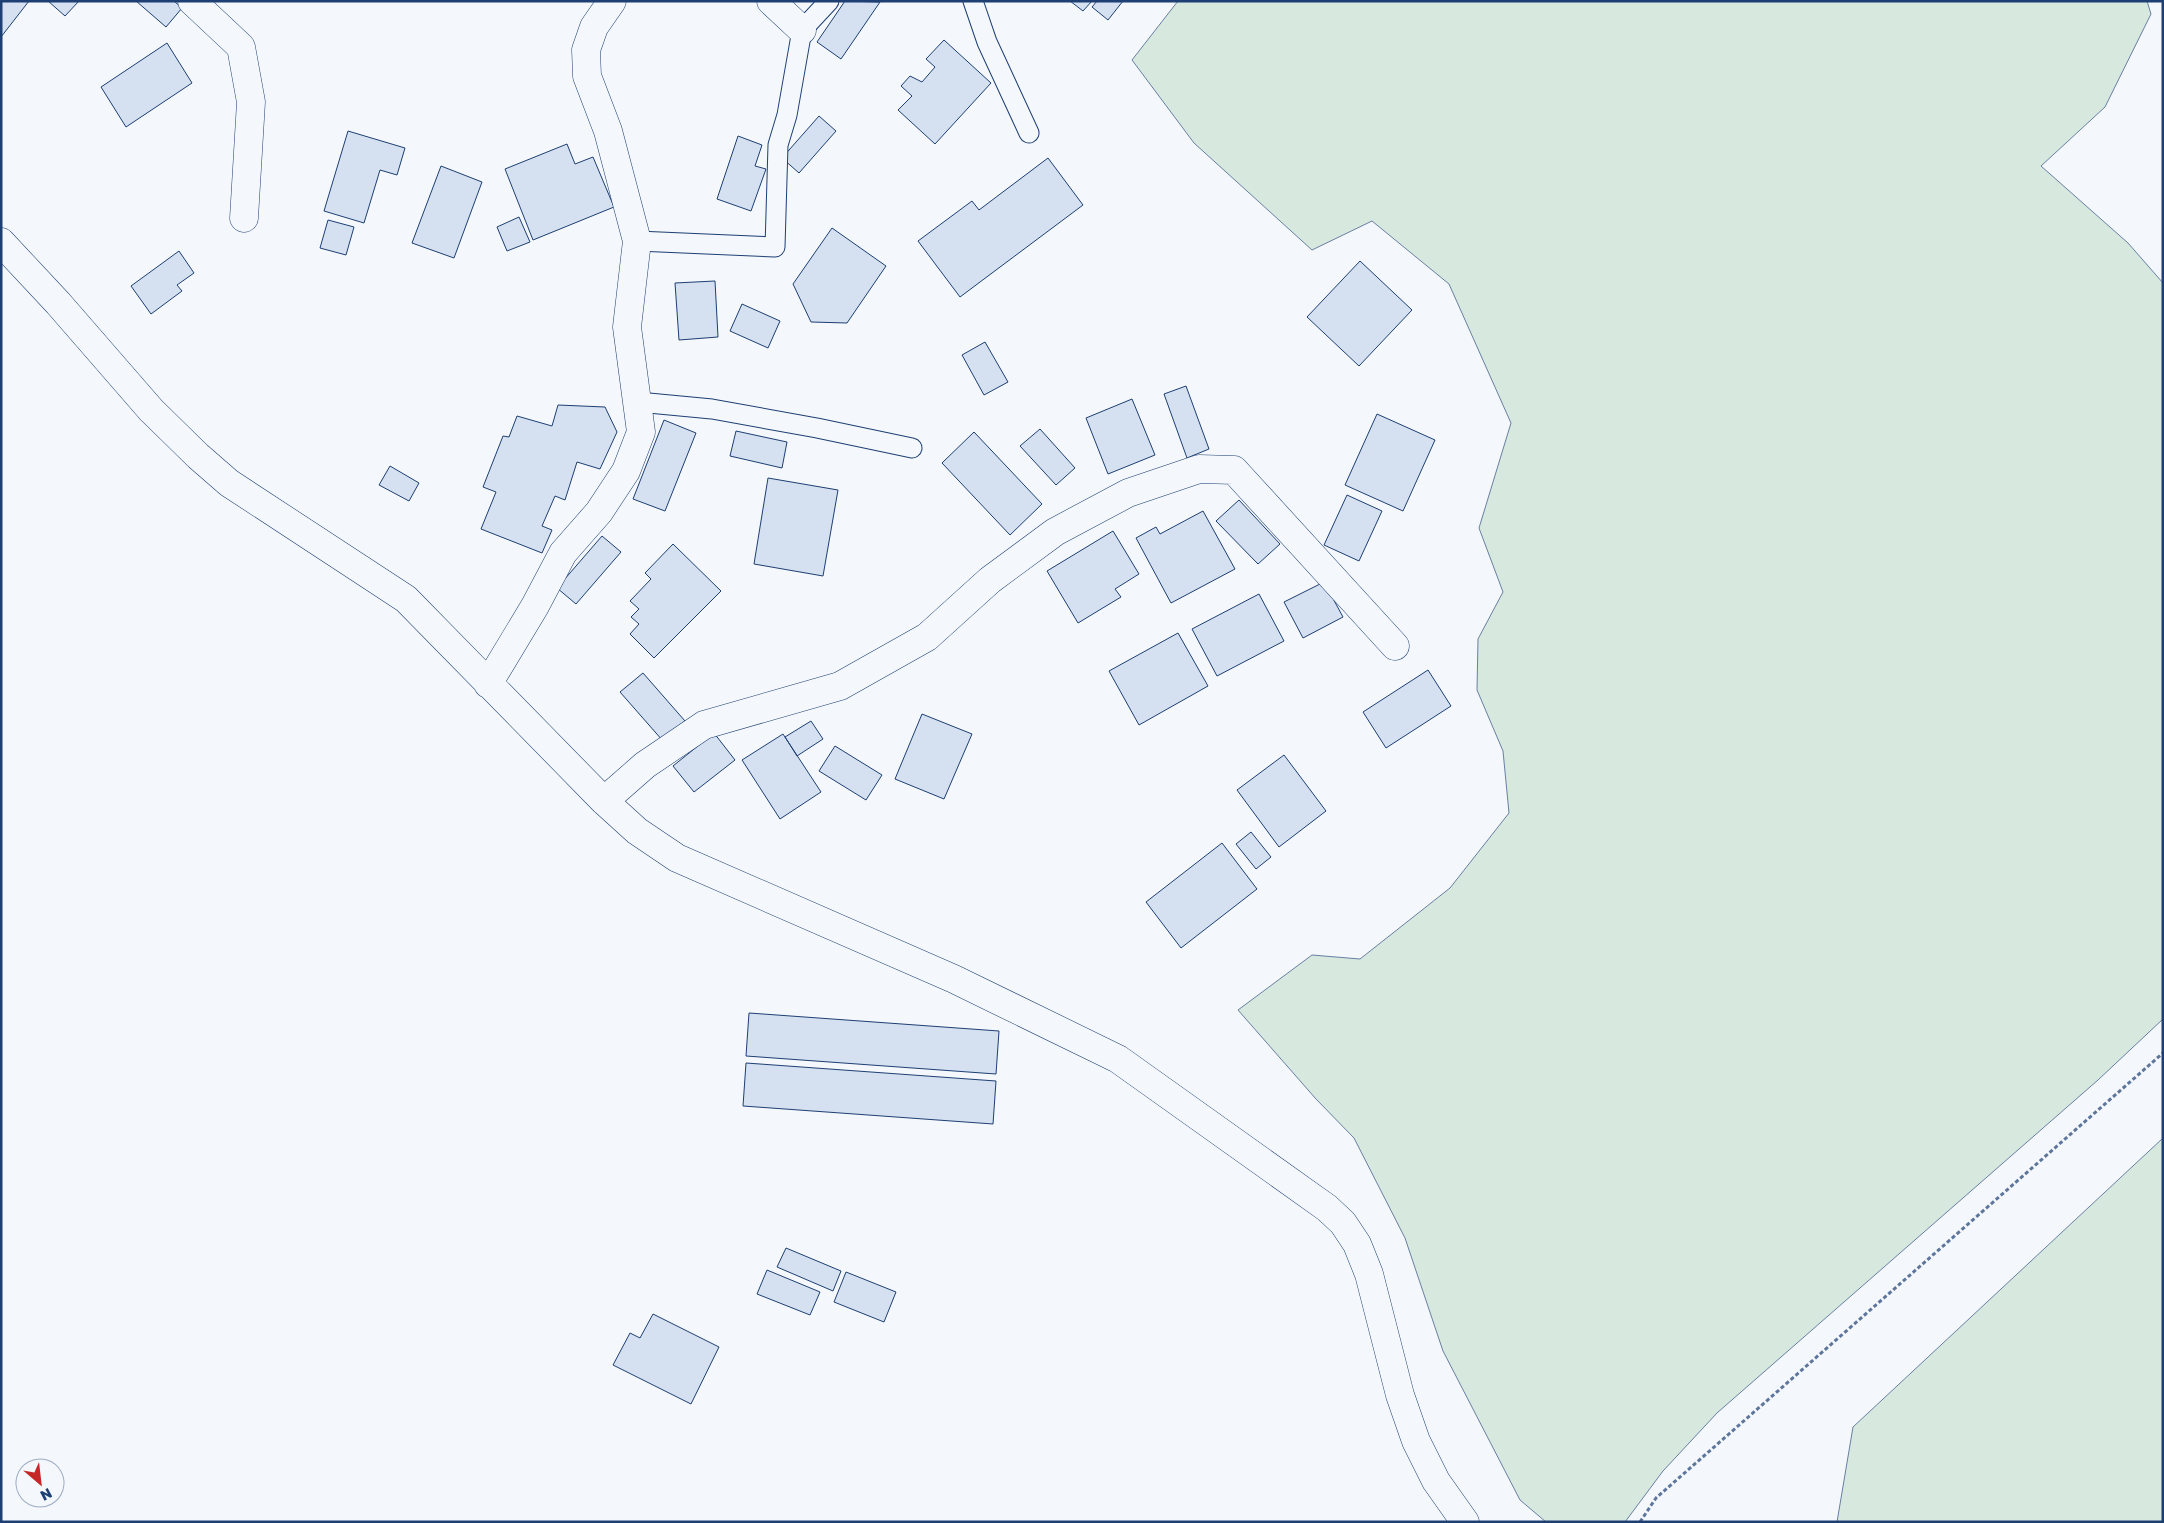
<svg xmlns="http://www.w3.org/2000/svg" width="2164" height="1523" font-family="'Golos Text',sans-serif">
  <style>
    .green { fill: #d7e8df; stroke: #687fa3 }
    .building { fill: #d5e0f0; stroke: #1d3f73 }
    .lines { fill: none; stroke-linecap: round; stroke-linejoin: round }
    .service-casing { stroke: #1d3f73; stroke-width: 21 }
    .minor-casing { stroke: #1d3f73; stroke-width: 29 }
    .path { stroke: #5e769c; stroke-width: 3; stroke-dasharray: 4 2.5; stroke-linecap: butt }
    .service { stroke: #f4f7fb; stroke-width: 19 }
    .minor { stroke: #f4f7fb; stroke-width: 28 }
  </style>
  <rect width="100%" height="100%" fill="#f4f7fb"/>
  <path class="green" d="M1178,1H2147L2151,14L2105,107L2041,166L2128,243L2163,283V1019L2098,1080L1717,1413L1663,1471L1625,1522H1546L1520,1500L1443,1351L1405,1238L1354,1138L1316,1099L1238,1010L1312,955L1360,959L1450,888L1509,813L1503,751L1477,690L1478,639L1503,592L1479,528L1511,423L1449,284L1372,221L1312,250L1194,143L1132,60Z
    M2163,1138V1522H1837L1853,1427Z"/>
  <path class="building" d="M1,1H29L1,37Z
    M48,1H79L65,16Z
    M136,1H174L182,8L166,27Z
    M845,1L880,2L841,59L817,42Z
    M1070,1H1092L1083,11Z
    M1097,1H1123L1108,20L1092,7Z
    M944,40L991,83L935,144L898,110L912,96L901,86L910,76L922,82L935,67L926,59Z
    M167,43L192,83L126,127L101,87Z
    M819,116L836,131L799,173L782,158Z
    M348,131L405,148L397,175L380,170L364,223L324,211Z
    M738,136L762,145L755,166L766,169L751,211L717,199Z
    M567,144L575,164L593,157L614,207L533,240L505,169Z
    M1048,158L1083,205L960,297L918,241L972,201L979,210Z
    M441,166L482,182L454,258L412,243Z
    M519,217L530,242L507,251L497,227Z
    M328,220L354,227L346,255L320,248Z
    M832,228L886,266L847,323L811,322L793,284Z
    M179,251L194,273L177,285L182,291L151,314L131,286Z
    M1360,261L1412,310L1359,366L1307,317Z
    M715,281L718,337L679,340L675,283Z
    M742,304L780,321L768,348L730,331Z
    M985,342L1008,382L984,395L962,355Z
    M1186,386L1209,449L1187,458L1164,394Z
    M1132,399L1155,455L1108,474L1086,418Z
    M558,405L605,407L617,432L600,469L577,462L565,500L555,496L542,526L552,530L542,553L481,529L496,492L483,487L503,436L509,437L517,416L552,426Z
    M1377,414L1435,440L1403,511L1345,485Z
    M664,420L696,433L665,511L633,499Z
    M1040,429L1075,468L1056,485L1020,446Z
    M736,431L787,442L782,468L730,456Z
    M974,432L1042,504L1010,535L942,463Z
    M390,466L419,483L409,501L379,485Z
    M768,478L838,490L823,576L754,564Z
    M1347,495L1382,511L1359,561L1324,545Z
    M1239,500L1280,544L1258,564L1216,521Z
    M1203,511L1235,569L1171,603L1136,538L1156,527L1160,534Z
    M1113,531L1139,574L1115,589L1121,597L1078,623L1047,571Z
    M602,536L621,552L576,604L557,588Z
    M673,544L721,591L654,658L630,634L639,624L631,617L639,609L630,601L651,579L645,573Z
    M1324,582L1343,617L1303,638L1284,602Z
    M1259,594L1284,641L1217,676L1192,629Z
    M1178,633L1208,686L1139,725L1109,671Z
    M1428,670L1451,706L1386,748L1363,712Z
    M643,673L685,721L663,741L620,692Z
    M922,714L972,734L944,799L895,779Z
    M811,721L823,739L797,756L785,737Z
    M714,733L735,760L694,792L673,766Z
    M783,734L821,792L780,819L742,760Z
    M835,746L882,775L866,800L819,771Z
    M1284,755L1326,811L1279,847L1237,790Z
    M1251,832L1271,857L1256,869L1236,844Z
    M1222,843L1257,889L1181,948L1146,902Z
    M749,1013L999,1031L996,1074L746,1056Z
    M746,1063L996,1081L993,1124L743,1106Z
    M786,1248L841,1271L833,1291L777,1267Z
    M767,1270L820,1292L810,1315L757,1294Z
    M846,1272L896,1292L884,1322L834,1302Z
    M653,1314L719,1347L691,1404L613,1365L630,1333L640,1338Z"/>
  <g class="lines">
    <defs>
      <path id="service" d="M973,1L987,42L1029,133
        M637,241L775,247L778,145L787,115L802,30L829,1
        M638,402L712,409L817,428L912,448"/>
      <path id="minor" d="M192,1L241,47L251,102L244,218
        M771,1L802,30
        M1,242L58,303L151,410L198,456L229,483L406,599L604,801L637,831L677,858L954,979L1118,1059L1327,1208L1343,1223L1357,1244L1369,1274L1400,1395L1416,1441L1436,1481L1465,1522
        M488,684L535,606L563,553L599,512L626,471L641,432L627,327L637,241L608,131L587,76L586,50L594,27L612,1
        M604,801L645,765L704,725L840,686L927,637L990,580L1055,532L1128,493L1199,469L1234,470L1395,646"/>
    </defs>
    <use href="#service" class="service-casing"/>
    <use href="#minor" class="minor-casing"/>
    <path class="path" d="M1640,1522L1656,1498L2163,1053"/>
    <use href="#service" class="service"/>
    <use href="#minor" class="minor"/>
  </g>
  <rect width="2164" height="1523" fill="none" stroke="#1d3f73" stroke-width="5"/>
  <g transform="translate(40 1483) rotate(152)"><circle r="24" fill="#f4f7fb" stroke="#9eadc5"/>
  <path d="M0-4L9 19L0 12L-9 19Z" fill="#c62828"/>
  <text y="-8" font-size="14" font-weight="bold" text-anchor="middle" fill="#1d3f73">N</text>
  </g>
</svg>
